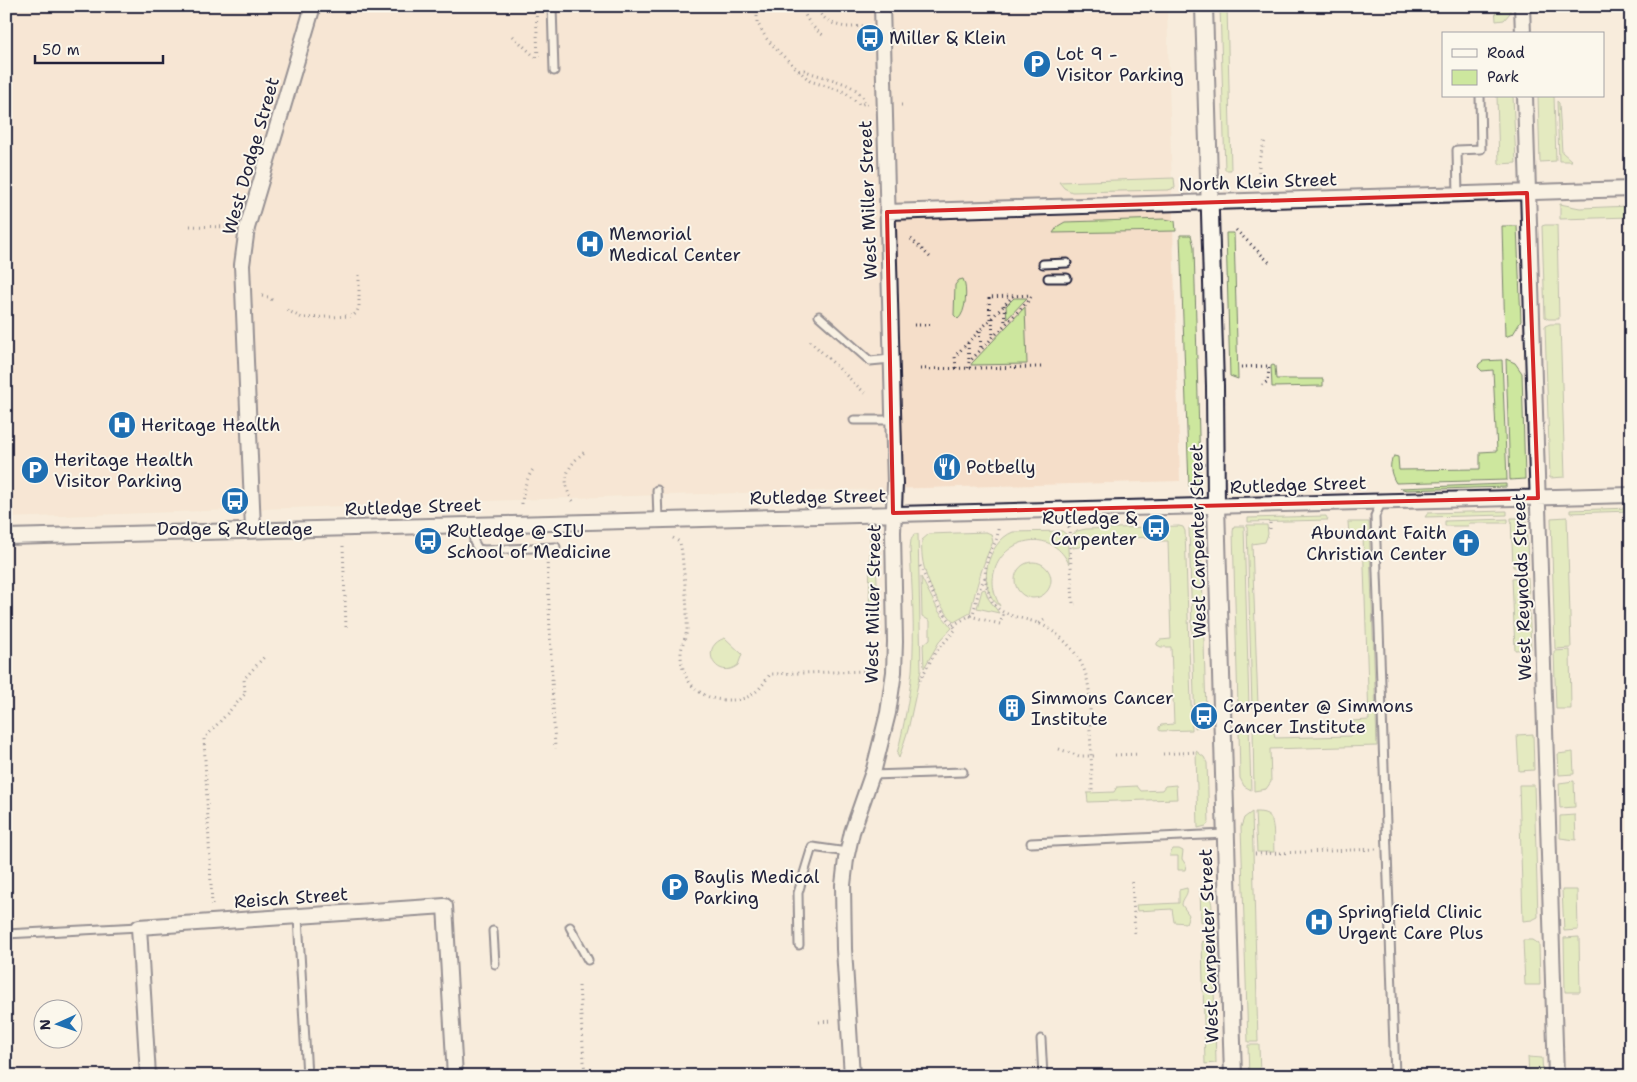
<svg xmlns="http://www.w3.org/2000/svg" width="1637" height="1082" font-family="'Shantell Sans',sans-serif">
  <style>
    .built { fill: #f5dec9 }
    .green { fill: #cde79e; stroke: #78846c }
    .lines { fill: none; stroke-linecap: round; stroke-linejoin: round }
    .service-casing { stroke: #22223b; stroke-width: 11 }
    .minor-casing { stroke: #22223b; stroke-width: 18 }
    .tertiary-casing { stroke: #22223b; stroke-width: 20 }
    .path { stroke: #22223b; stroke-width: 3; stroke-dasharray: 1 4; stroke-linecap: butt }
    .service { stroke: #fbf7ec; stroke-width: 7 }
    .minor { stroke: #fbf7ec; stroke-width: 14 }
    .tertiary { stroke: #fbf7ec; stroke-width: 16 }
    .marked { fill: none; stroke: #d62828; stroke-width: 4; stroke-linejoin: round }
    .labels { text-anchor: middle; stroke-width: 4; stroke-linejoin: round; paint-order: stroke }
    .poi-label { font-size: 18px; fill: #22223b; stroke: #fbf7ec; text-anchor: start }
    .street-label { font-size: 18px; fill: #22223b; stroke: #fbf7ec }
  </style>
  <rect width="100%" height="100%" fill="#f8ecdc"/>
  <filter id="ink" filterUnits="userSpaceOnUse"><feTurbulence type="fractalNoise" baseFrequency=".02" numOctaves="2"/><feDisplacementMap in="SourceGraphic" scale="10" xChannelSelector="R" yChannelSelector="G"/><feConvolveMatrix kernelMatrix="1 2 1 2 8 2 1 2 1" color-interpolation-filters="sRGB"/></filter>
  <g filter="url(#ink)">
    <path class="built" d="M6,6H1167L1180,481L631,496L6,518Z"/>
    <path class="green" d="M1220,6H1227L1231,170H1225Z
      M1495,6H1510V13L1504,20L1496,21Z
      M1497,96H1513L1516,163L1499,164Z
      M1538,96H1554L1556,161L1540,162Z
      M1557,101L1559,103L1562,152L1572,161H1559Z
      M1174,178L1175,188L1168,190L1072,192L1064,188L1059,182Z
      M1560,204L1580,208L1631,206V217L1560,219Z
      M1165,219L1175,221L1176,231L1053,233L1058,226L1065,222Z
      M1545,225H1557L1559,319H1548L1545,317L1542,226Z
      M1502,226H1517L1521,321L1513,334L1505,337Z
      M1226,233H1234L1238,379L1230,376Z
      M1180,235H1191L1194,247L1200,473L1199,480L1196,486H1189Z
      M963,279C968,288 966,313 958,319L954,315L955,285L959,280Z
      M1014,298H1027L1007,319L1006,306Z
      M1025,307L1027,364L971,365L972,363Z
      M1550,324H1560L1565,477L1550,478L1545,326Z
      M1506,359L1515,363L1522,373L1525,479L1510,480Z
      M1502,360L1507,480L1396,483C1391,475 1388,464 1394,456L1398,457L1399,470L1480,469V452L1497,451L1493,370L1482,371L1478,367L1479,364L1483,361Z
      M1273,365L1275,366L1276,379H1323V386L1272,387L1271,366Z
      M1506,484V487L1406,490L1400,488Z
      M1631,508V511L1570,513V510Z
      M1507,511V515L1425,517L1428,513Z
      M1326,516L1328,520L1248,522V518Z
      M1567,517L1571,648L1555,649L1551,518Z
      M1511,518H1526L1528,565L1525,568L1513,567Z
      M1508,519V523H1469L1468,526H1445V521Z
      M1348,522H1369L1377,746L1270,749L1271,782L1266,789L1254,791L1253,726L1273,727L1275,738L1351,736L1352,721L1369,720L1363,536L1349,535Z
      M1247,525H1267L1268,534L1265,542L1252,544L1258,705H1272V707H1252Z
      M1179,526L1183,527L1185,531L1192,730L1161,731L1159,730V727L1161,725L1174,724L1171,647H1161L1157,645V643L1160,640L1171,639L1168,541H1158L1154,537L1089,539L1085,546L1073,548L1072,535L1077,531L1086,529Z
      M1234,526H1244L1249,707L1238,706L1233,532Z
      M1199,527L1201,533L1206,714C1206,721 1203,726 1195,728L1189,528Z
      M1062,531L1067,535L1069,564C1045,513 970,553 1000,606C975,589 987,542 1013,532Z
      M986,532L991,534L993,542C982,564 976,589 970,613L954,622C935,601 919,570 922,540L929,534Z
      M914,534H918L921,670L908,730L899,758L897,754C904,726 909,699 912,671C915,630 912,589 910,548L911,540Z
      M870,537H872L876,548L878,619L874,628L869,631Z
      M1015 580a18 18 0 1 1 36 0a18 18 0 1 1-36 0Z
      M921,577L939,612L952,628L939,642L924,668L923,645L930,639V621L922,616Z
      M1524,577L1528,578L1531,649L1515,650L1512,578Z
      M985,589L988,598L999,613L977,608L982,590Z
      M725,638L742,654L738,665C717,682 697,647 725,638Z
      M1570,650L1571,709H1556L1554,651Z
      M1249,726L1251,790L1244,786L1240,778L1239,731Z
      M1533,734L1534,770L1519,771L1517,735Z
      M1196,751L1204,757L1207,763L1209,822L1206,826L1198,828Z
      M1573,752L1574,774L1559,775L1558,754Z
      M1574,781L1575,807L1560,808L1559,783Z
      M1176,785L1177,799L1088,802L1087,793L1114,792L1117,787L1137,786L1141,791L1162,790L1165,786Z
      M1519,785H1534L1538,917L1532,920L1523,921Z
      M1252,812L1258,1042H1248L1241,827L1244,818Z
      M1255,812C1259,812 1263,812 1267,814C1276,818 1273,843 1274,852H1257Z
      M1575,815L1576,840L1560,838V816Z
      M1173,849H1179L1183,851L1182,859L1186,865L1185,870H1178V856H1170V854Z
      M1187,888C1189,895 1182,898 1182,905L1189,915L1186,923L1174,922L1172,909L1137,911L1136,905L1179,903V890Z
      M1200,889C1211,893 1216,908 1208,919L1201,922Z
      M1562,890H1577L1578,930L1564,931Z
      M1579,937L1580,992H1565L1564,938Z
      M1523,940H1533L1539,944L1540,985H1525Z
      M1202,941L1210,944L1213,948L1216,1063L1205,1064Z
      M1248,1045H1259L1260,1076H1249Z
      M1528,1057L1542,1058L1543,1076H1529Z"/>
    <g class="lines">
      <defs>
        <path id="service" d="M552,6L554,71
          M1458,195L1457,150L1481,149L1480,96
          M1043,264L1067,263
          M1048,278H1067
          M819,316L870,361L891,359
          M854,420H893
          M657,490L658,519
          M1382,501L1375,516L1395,1076
          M473,524L474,542L478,549L484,550L556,547
          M872,775L963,772
          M1031,843L1225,834
          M298,917L307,1076
          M570,927L588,960
          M493,931L495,964
          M6,934L139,927
          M799,945L798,893L812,847L847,852
          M1041,1039L1043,1076"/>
        <path id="minor" d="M1522,6L1523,34
          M1525,96L1556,1076
          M887,212L1631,189
          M253,529L242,265L247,228L313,6
          M6,537C548,520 1089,512 1631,495
          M148,1076L139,927L445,906L455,1076
          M852,1076L844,949L843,885L846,859L852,832L874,769L888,713L894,672L895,642L893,532L895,484L882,6"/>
        <path id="tertiary" d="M1204,6L1215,386L1216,506L1233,1076"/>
      </defs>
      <use href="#service" class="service-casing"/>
      <use href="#minor" class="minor-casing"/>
      <use href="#tertiary" class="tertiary-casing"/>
      <path class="path" d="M536,6L538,60
        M757,6V22L766,38L780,53L810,81L845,92L860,105L865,103L871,106
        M802,6C805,18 812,28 823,35
        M815,6C826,26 845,30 866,25
        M513,36L538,60
        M799,71L804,70C821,79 860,81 865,103
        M901,105H906
        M1259,172V160L1265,140
        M190,226L226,227
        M1236,230L1270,263
        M911,239L932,259
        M262,296L268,297L272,300
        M1004,305L1005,324
        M287,310L302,318L353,316L357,312L359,307V271
        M992,318L993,337
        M990,319L989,297L1031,295
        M914,325H934
        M980,331L981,350
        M810,341L868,396
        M968,343L969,362
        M1241,367L1269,366L1268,381L1262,385
        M956,368L955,356L1013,296
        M968,368L969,362L1029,300L1032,295
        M915,369L1041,367
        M573,501C559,480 568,464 586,451
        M522,504C523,490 526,479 534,468
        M1270,523V531
        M1069,527L1073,604H1076
        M998,529C998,538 995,543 991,550C985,562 984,575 987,587C994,620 1017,614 1040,624C1056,631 1073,647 1081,663C1092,684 1090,708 1090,730C1091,751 1092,771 1092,791
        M673,538L680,542L682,553C684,578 688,605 687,630C686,637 682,644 681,652C680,680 699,700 727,700C749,701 759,692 770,674L866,671
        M343,546L346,627
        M547,559L555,749
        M920,566L939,607L956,629L935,653L920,680
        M970,616L1000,624L1004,612
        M1039,623L1044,620
        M953,625L973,614L979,590L985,577
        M1059,749L1079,756H1095
        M1163,754L1195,752
        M1115,755L1140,754
        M1255,854L1377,849
        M1132,882L1135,933
        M212,905L204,739L245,694L244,679L265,656
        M579,986L585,1076
        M819,1022L832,1021"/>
      <use href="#service" class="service"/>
      <use href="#minor" class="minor"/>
      <use href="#tertiary" class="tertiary"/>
    </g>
  </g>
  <path d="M0 0H1637V1082H0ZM1527,193L1538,498L893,513L887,212Z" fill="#f8ecdc" fill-opacity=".55" fill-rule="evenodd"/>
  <path class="marked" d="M1527,193L1538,498L893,513L887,212Z"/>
  <defs>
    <symbol id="bus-disc" viewBox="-11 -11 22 22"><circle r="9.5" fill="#1f6fb2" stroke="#fbf7ec"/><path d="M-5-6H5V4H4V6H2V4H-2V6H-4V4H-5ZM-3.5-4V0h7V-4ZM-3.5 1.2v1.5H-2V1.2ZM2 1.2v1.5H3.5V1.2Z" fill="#fff"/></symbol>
    <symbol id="parking-disc" viewBox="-11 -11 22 22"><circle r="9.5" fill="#1f6fb2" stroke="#fbf7ec"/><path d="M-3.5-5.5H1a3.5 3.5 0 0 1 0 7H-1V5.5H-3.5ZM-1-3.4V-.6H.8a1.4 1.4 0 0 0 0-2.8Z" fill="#fff"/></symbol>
    <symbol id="hospital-disc" viewBox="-11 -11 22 22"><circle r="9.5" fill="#1f6fb2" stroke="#fbf7ec"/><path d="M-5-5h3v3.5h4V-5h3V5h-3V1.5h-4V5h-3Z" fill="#fff"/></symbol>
    <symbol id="restaurant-disc" viewBox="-11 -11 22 22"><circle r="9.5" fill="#1f6fb2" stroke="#fbf7ec"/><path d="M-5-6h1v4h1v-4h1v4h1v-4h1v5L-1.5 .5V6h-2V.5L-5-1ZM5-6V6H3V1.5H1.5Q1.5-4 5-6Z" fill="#fff"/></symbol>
    <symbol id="church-disc" viewBox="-11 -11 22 22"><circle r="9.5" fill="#1f6fb2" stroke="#fbf7ec"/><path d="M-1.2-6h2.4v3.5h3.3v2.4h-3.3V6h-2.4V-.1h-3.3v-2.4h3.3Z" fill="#fff"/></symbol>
    <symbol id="building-disc" viewBox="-11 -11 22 22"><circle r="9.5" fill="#1f6fb2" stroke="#fbf7ec"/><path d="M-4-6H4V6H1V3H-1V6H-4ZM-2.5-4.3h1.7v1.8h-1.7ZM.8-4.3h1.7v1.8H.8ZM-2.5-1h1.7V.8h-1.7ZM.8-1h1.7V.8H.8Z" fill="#fff"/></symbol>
  </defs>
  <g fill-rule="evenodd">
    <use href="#bus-disc" x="854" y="22" width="32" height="32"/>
    <use href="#parking-disc" x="1021" y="48" width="32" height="32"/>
    <use href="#hospital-disc" x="574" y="228" width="32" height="32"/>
    <use href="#hospital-disc" x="106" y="409" width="32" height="32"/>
    <use href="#restaurant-disc" x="931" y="451" width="32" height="32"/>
    <use href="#parking-disc" x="19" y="454" width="32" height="32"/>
    <use href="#bus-disc" x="219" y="485" width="32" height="32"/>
    <use href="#bus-disc" x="1140" y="512" width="32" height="32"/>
    <use href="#bus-disc" x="412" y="525" width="32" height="32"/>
    <use href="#church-disc" x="1450" y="527" width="32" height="32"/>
    <use href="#building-disc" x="996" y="692" width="32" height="32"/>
    <use href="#bus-disc" x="1188" y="700" width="32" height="32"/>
    <use href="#parking-disc" x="659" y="871" width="32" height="32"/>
    <use href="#hospital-disc" x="1303" y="906" width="32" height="32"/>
  </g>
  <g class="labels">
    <g class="poi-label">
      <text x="889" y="44">Miller &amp; Klein</text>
      <text x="1056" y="60">Lot 9 -<tspan x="1056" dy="21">Visitor Parking</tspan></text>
      <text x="609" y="240">Memorial<tspan x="609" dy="21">Medical Center</tspan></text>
      <text x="141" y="431">Heritage Health</text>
      <text x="54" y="466">Heritage Health<tspan x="54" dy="21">Visitor Parking</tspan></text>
      <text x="966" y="473">Potbelly</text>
      <text x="1137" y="524" text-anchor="end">Rutledge &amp;<tspan x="1137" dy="21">Carpenter</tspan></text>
      <text x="235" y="535" text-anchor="middle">Dodge &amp; Rutledge</text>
      <text x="447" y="537">Rutledge @ SIU<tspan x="447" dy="21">School of Medicine</tspan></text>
      <text x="1447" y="539" text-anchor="end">Abundant Faith<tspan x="1447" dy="21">Christian Center</tspan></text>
      <text x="1031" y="704">Simmons Cancer<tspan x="1031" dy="21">Institute</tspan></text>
      <text x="1223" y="712">Carpenter @ Simmons<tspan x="1223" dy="21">Cancer Institute</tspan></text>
      <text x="694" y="883">Baylis Medical<tspan x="694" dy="21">Parking</tspan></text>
      <text x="1338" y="918">Springfield Clinic<tspan x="1338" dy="21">Urgent Care Plus</tspan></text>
    </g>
    <g class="street-label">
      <text transform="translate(251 156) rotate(-74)" y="6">West Dodge Street</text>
      <text transform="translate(1258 182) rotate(-2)" y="6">North Klein Street</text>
      <text transform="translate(868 200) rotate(-92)" y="6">West Miller Street</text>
      <text transform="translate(1298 485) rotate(-2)" y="6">Rutledge Street</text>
      <text transform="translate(818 497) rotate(-1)" y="6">Rutledge Street</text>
      <text transform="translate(413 507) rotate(-2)" y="6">Rutledge Street</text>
      <text transform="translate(1198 541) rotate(-91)" y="6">West Carpenter Street</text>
      <text transform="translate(1522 587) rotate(-92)" y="6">West Reynolds Street</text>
      <text transform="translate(873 604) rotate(-89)" y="6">West Miller Street</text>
      <text transform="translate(291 898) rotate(-4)" y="6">Reisch Street</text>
      <text transform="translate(1209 946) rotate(-92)" y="6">West Carpenter Street</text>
    </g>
  </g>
  <rect width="1637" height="1082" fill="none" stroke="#fbf7ec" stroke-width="25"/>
  <rect x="12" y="12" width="1612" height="1057" fill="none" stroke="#22223b" stroke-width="2" filter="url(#ink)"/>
  <rect x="1442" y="32" width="162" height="65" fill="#fbf7ec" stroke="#a4a2a5"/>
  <rect x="1452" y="49" width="25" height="8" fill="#fbf7ec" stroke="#a4a2a5"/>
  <text x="1487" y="58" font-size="15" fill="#22223b">Road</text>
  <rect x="1452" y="70" width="25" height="15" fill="#cde79e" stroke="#a4a2a5"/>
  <text x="1487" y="82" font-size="15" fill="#22223b">Park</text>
  <g transform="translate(58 1024) rotate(267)"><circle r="24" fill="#fbf7ec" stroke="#a4a2a5"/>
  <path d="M0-4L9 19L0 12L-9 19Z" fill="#1f6fb2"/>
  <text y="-8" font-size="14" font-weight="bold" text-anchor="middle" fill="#22223b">N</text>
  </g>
  <path d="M35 55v8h128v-8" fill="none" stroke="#22223b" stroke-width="2.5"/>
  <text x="42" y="55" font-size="15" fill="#22223b" stroke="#fbf7ec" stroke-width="4" paint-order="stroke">50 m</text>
</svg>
